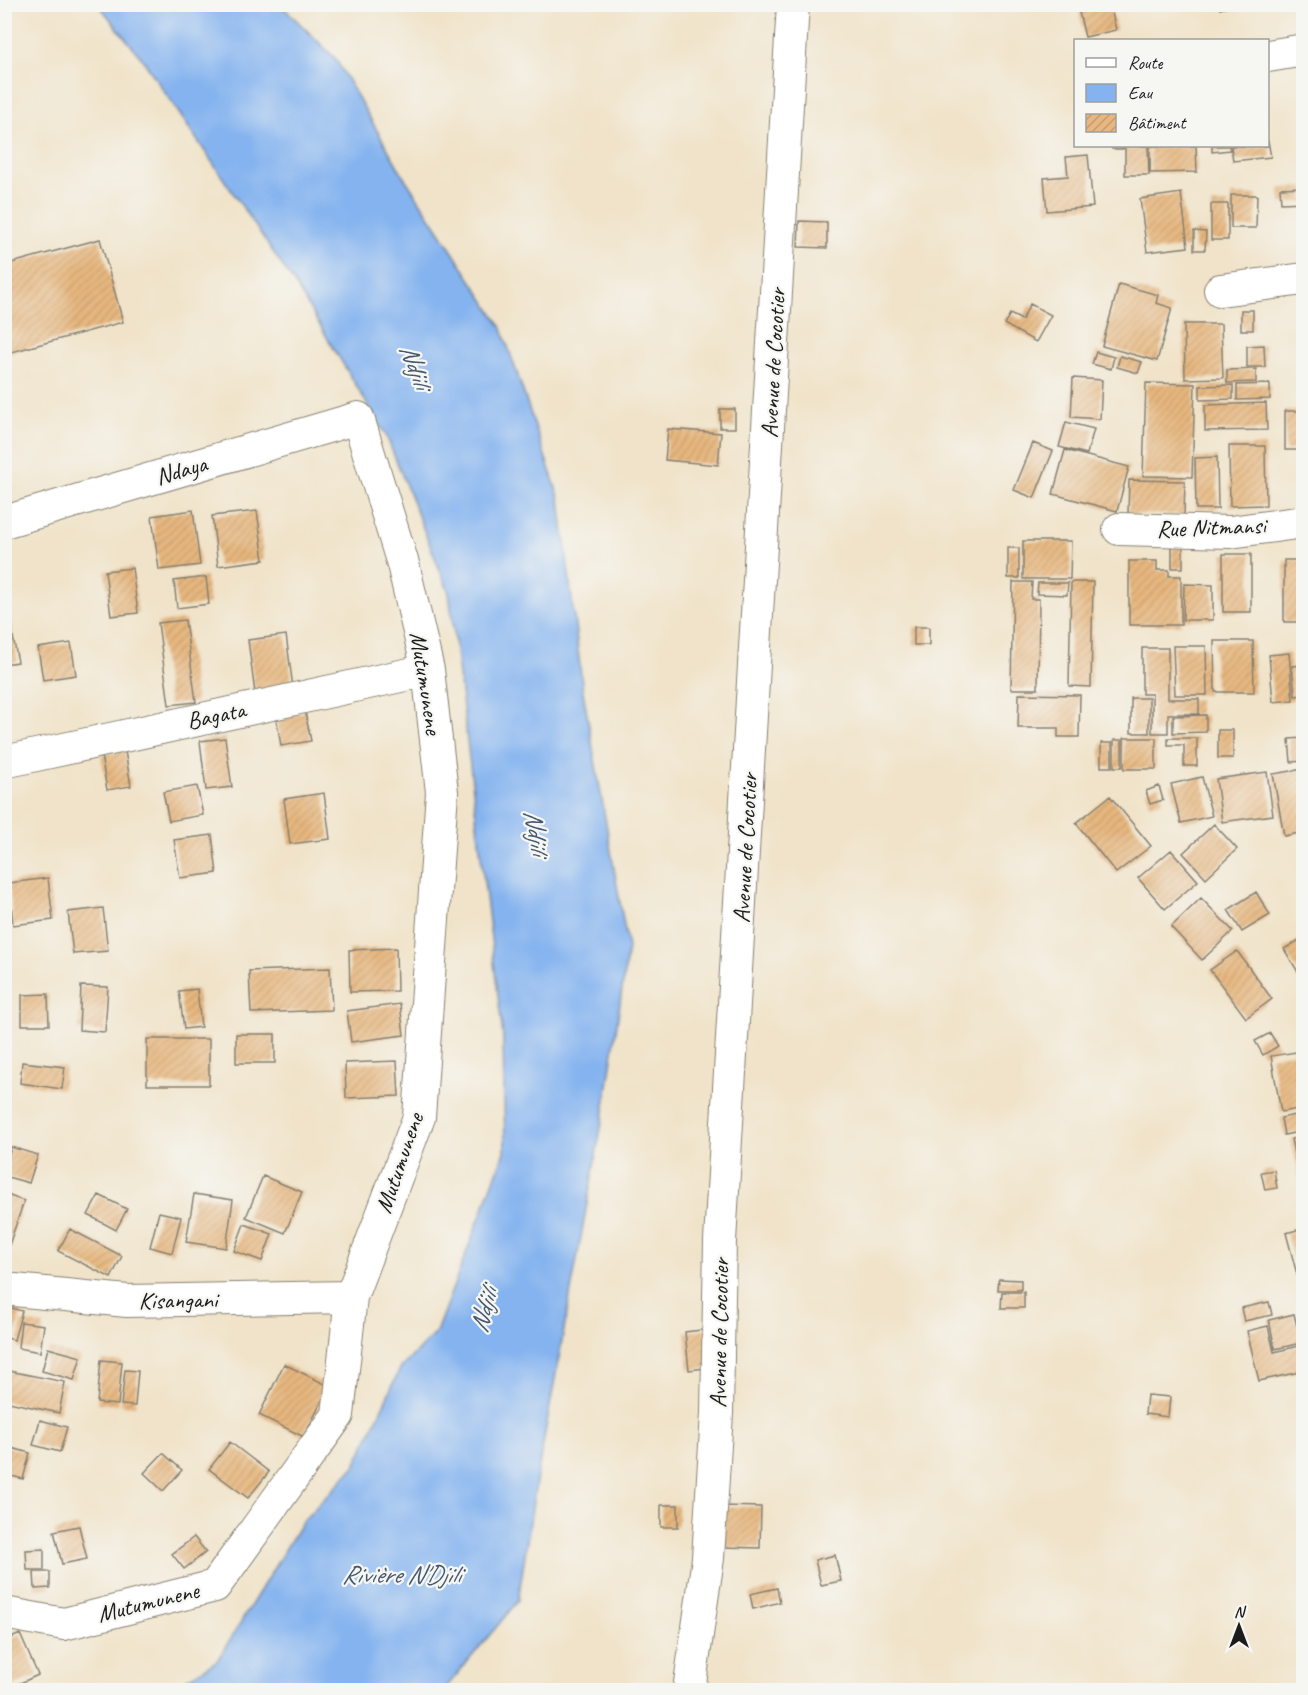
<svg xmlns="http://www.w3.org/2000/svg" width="1308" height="1695" font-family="Caveat,sans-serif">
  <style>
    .water { fill: #84b3ef; stroke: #506886; stroke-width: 1.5 }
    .building { fill: url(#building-hatch) }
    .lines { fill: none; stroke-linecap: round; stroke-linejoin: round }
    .street-casing { stroke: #868072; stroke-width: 34 }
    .street { stroke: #fff; stroke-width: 32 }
    .labels { text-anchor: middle; stroke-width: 4.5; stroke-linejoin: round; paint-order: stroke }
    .street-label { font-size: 24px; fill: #1c1c1c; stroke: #f6f6f2 }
    .water-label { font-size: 26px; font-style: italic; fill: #465870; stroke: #f6f6f2 }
  </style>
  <defs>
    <pattern id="building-hatch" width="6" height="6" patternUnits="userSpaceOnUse" patternTransform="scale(1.5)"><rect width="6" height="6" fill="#e7b77f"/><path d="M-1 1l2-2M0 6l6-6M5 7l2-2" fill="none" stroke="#c69d6d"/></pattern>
  </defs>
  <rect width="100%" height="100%" fill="#f6f6f2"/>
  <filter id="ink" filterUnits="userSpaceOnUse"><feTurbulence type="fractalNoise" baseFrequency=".0167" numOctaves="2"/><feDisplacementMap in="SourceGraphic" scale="12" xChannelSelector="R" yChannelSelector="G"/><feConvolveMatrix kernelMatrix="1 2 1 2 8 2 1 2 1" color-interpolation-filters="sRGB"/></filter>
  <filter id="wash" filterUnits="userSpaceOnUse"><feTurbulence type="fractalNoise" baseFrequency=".008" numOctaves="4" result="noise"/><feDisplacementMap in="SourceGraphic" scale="24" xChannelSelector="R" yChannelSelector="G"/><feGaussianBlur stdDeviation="1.35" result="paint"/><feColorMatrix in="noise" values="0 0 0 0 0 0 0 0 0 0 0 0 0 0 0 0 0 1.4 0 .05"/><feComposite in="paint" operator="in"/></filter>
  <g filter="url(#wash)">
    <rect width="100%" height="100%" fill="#f0e3c9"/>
    <path class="water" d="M99,5H281L335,58L404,177L501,326L560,500L583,692L628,948L605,1106L536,1482L518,1601L444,1690H167L217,1661L302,1522L355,1466L400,1369L436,1332L505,1151L503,1037L449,593L386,435L296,286L143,60Z"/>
    <g id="blocks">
      <path class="building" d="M1077,4H1110L1116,30L1085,37Z
        M1220,4H1237V5L1220,9Z
        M1268,141L1271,157L1233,161L1231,146H1268Z
        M1112,146H1123V149H1112Z
        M1125,146H1148L1149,175H1125Z
        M1150,146H1196L1197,172L1150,173Z
        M1212,146H1229L1230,150L1212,152Z
        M1088,155L1093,207L1047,211L1044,178L1068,176L1066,157Z
        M1304,187V202L1281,203L1280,188Z
        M1181,193L1188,247L1147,252L1140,199Z
        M1231,195H1257L1256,228H1231Z
        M1211,204H1228V240H1211Z
        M799,221L827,222V248L798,247Z
        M1194,231L1206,232L1205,250H1194Z
        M100,239L123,322L4,354V265Z
        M1119,284L1158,295L1156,303L1172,308L1157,361L1102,346Z
        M1030,304L1051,315L1036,342L1004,324L1010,314L1022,320Z
        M1241,310H1253V330H1241Z
        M1184,324H1221L1223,378L1185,379Z
        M1264,345L1265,367H1247V346Z
        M1096,352L1114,357L1111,369L1092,364Z
        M1120,356L1142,362L1138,373L1117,367Z
        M1256,369V382L1227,383V370Z
        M1073,378L1102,380L1100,419L1071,417Z
        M1146,383L1195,384L1192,477L1143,476Z
        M1270,384V399L1237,400V385Z
        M1233,385V399L1200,400V386Z
        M1266,403L1267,430L1205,431V405Z
        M720,409H735V428H720Z
        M1285,411H1304V450H1285Z
        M1066,422L1094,429L1087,454L1059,447Z
        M668,429L721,433L718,465L665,460Z
        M1033,443L1053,451L1034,498L1014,490Z
        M1229,446H1265L1266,505L1230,506Z
        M1065,450L1129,467L1117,511L1053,494Z
        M1217,457L1218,509H1196L1195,458Z
        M1129,480L1185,481L1184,515L1128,514Z
        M193,510L200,565L159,570L152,516Z
        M257,511L264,560L218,566L212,516Z
        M1172,538H1183V568H1172Z
        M1023,541H1071L1070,579H1023Z
        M1008,548H1019V578H1008Z
        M1223,554H1251V612H1223Z
        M1284,560H1304V622H1284Z
        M1129,561H1157V570H1169V576H1181V625H1129Z
        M132,568L138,613L111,616L105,571Z
        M206,577L209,604L177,608L174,581Z
        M1013,582H1032L1031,599H1039L1038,689H1011Z
        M1071,582H1093L1091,687L1069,686Z
        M1038,583H1068L1067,595L1037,594Z
        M1184,584L1213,585V620H1183Z
        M9,617L18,662L4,664V618Z
        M185,620L196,702L169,705L158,623Z
        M914,627H929V645H914Z
        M286,635L294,695L256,701L248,640Z
        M1214,641H1253L1254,692H1215Z
        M71,643L76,675L43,680L38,648Z
        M1173,646H1206L1207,695H1175Z
        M1142,648H1168V699H1199V714H1168V733H1152V694H1142Z
        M1289,653L1293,700L1273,702L1269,655Z
        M1304,665V695L1295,696L1292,666Z
        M1019,694L1080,695L1079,737H1058V728H1018Z
        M1131,698H1149V733H1131Z
        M305,712L311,741L281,746L276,716Z
        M1206,715V732L1173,733V716Z
        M1218,730H1233V758H1218Z
        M225,738L232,787L206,790L200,741Z
        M1124,738H1156V769H1124Z
        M1168,738H1197V766H1184V745H1168Z
        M1304,738V761L1291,762L1289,739Z
        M1114,740H1122V767H1114Z
        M1101,743H1112V767H1101Z
        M125,751L131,786L107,790L101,755Z
        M1304,769V832L1284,836L1273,774Z
        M1267,772L1273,815L1222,822L1216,779Z
        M1202,777L1212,816L1181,823L1171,784Z
        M197,786L203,815L169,821L163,792Z
        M1159,786L1163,800L1150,804L1146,791Z
        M324,793L330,839L290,844L284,799Z
        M1110,796L1151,846L1116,873L1076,823Z
        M1214,824L1237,849L1206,878L1183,853Z
        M212,835L217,873L180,878L174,840Z
        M1171,850L1198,881L1165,909L1138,878Z
        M48,878L53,920L13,925L9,883Z
        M1256,892L1270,915L1242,932L1228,910Z
        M1201,898L1233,931L1202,960L1171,927Z
        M103,908L108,951L73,954L68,912Z
        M1304,937V969L1298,972L1284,949Z
        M396,948L397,991L350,992L349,950Z
        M1237,951L1272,999L1246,1018L1210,970Z
        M330,968L332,1010L251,1013L249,971Z
        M81,986L108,987L105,1032L79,1030Z
        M197,989L201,1027L184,1029L179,991Z
        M48,994L49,1025H22V995Z
        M400,1004L404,1035L351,1042L347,1011Z
        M1270,1033L1278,1046L1263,1055L1255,1041Z
        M236,1034H275V1063H236Z
        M147,1039H209V1085H147Z
        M1296,1052L1304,1108L1281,1112L1271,1056Z
        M397,1061L399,1096L346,1098L345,1063Z
        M22,1062L65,1067L62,1089L20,1083Z
        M1304,1113V1131L1284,1135L1281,1118Z
        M1304,1136V1191H1302L1291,1139Z
        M11,1147L38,1155L29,1183L4,1176Z
        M1274,1170L1277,1188L1265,1190L1261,1172Z
        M263,1176L302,1192L285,1233L246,1217Z
        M4,1194L24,1201L5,1257H4Z
        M194,1194L233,1200L226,1248L186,1242Z
        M99,1195L127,1209L116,1230L88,1215Z
        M159,1212L181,1217L172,1253L150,1247Z
        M244,1224L272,1234L262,1261L234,1251Z
        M1304,1228V1281L1299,1282L1286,1233Z
        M70,1229L122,1256L111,1278L58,1251Z
        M999,1279L1021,1280V1290H998Z
        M1002,1292H1024V1308H1001Z
        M1269,1302L1272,1315L1244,1321L1241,1308Z
        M4,1306L22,1311L14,1340L4,1337Z
        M1294,1314L1301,1343L1275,1349L1269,1320Z
        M21,1322L44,1325L40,1352L18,1348Z
        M1268,1326L1274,1352L1299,1346L1304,1371L1259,1381L1247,1331Z
        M710,1329L714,1367L689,1370L685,1332Z
        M48,1348L81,1357L74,1380L42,1371Z
        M101,1360L122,1362L118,1405L97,1403Z
        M284,1364L329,1386L304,1437L259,1415Z
        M4,1370L65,1382L59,1413L4,1401Z
        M125,1370L138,1371L135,1406L121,1405Z
        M1147,1395L1170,1397L1168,1417L1145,1414Z
        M40,1420L67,1427L60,1452L33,1445Z
        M230,1442L269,1472L248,1498L209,1469Z
        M4,1446L30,1453L23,1479L4,1474Z
        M163,1453L182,1470L163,1491L144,1473Z
        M661,1505H678V1527H661Z
        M722,1506L761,1507L760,1548L721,1547Z
        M79,1526L87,1559L62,1564L54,1531Z
        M194,1537L206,1552L184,1569L172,1554Z
        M44,1549V1570H27L26,1550Z
        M835,1555L841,1581L821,1585L815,1560Z
        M34,1572H50V1588L35,1589Z
        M777,1588L780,1602L753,1609L750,1594Z
        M20,1634L38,1675L7,1689L4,1683V1641Z"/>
    </g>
  </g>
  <g filter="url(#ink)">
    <use href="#blocks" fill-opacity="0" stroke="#868072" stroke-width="1.5"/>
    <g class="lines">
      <defs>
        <path id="street" d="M1268,56L1304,50
          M1220,290L1304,279
          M4,522L358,418L403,564L428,670L442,792L419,1117L351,1297L338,1415L215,1586L64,1624L4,1613
          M1119,529L1230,532L1304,522
          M4,762L428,670
          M4,1289L127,1301L351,1297
          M689,1690L708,1558L717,1413L720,1241L793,4"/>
      </defs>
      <use href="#street" class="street-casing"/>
      <use href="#street" class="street"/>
    </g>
  </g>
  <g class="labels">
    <g class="street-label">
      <text transform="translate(773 363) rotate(-87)" y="8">Avenue de Cocotier</text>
      <text transform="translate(181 470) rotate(-16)" y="8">Ndaya</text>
      <text transform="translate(1211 527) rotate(-2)" y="8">Rue Nitmansi</text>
      <text transform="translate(426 683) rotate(81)" y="8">Mutumunene</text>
      <text transform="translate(216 715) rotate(-12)" y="8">Bagata</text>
      <text transform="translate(745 848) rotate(-87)" y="8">Avenue de Cocotier</text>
      <text transform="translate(399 1163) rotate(-71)" y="8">Mutumunene</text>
      <text transform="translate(178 1300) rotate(-1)" y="8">Kisangani</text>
      <text transform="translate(719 1333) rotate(-89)" y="8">Avenue de Cocotier</text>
      <text transform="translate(148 1602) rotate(-14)" y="8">Mutumunene</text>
    </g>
    <g class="water-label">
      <text transform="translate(416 366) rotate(69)" y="9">Ndjili</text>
      <text transform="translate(537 832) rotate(80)" y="9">Ndjili</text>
      <text transform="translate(483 1310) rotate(-76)" y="9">Ndjili</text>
      <text x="401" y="1583">Rivière N'Djili</text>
    </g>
  </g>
  <rect width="1308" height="1695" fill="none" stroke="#f6f6f2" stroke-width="24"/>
  <rect x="1074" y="39" width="195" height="108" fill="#f6f6f2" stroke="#9f9f9c" stroke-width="1.5"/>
  <rect x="1086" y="58" width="30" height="9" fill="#ffffff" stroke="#9f9f9c" stroke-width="1.5"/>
  <text x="1128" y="69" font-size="18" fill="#1c1c1c">Route</text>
  <rect x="1086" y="84" width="30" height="18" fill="#84b3ef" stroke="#9f9f9c" stroke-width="1.5"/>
  <text x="1128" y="99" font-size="18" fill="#1c1c1c">Eau</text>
  <rect x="1086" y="114" width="30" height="18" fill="url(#building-hatch)" stroke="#9f9f9c" stroke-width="1.5"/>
  <text x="1128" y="129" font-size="18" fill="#1c1c1c">Bâtiment</text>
  <g transform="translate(1239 1626)" stroke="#f6f6f2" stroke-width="4.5" paint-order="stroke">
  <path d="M0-4.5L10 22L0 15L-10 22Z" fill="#1c1c1c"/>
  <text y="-9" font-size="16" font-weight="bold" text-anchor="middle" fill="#1c1c1c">N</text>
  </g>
</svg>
